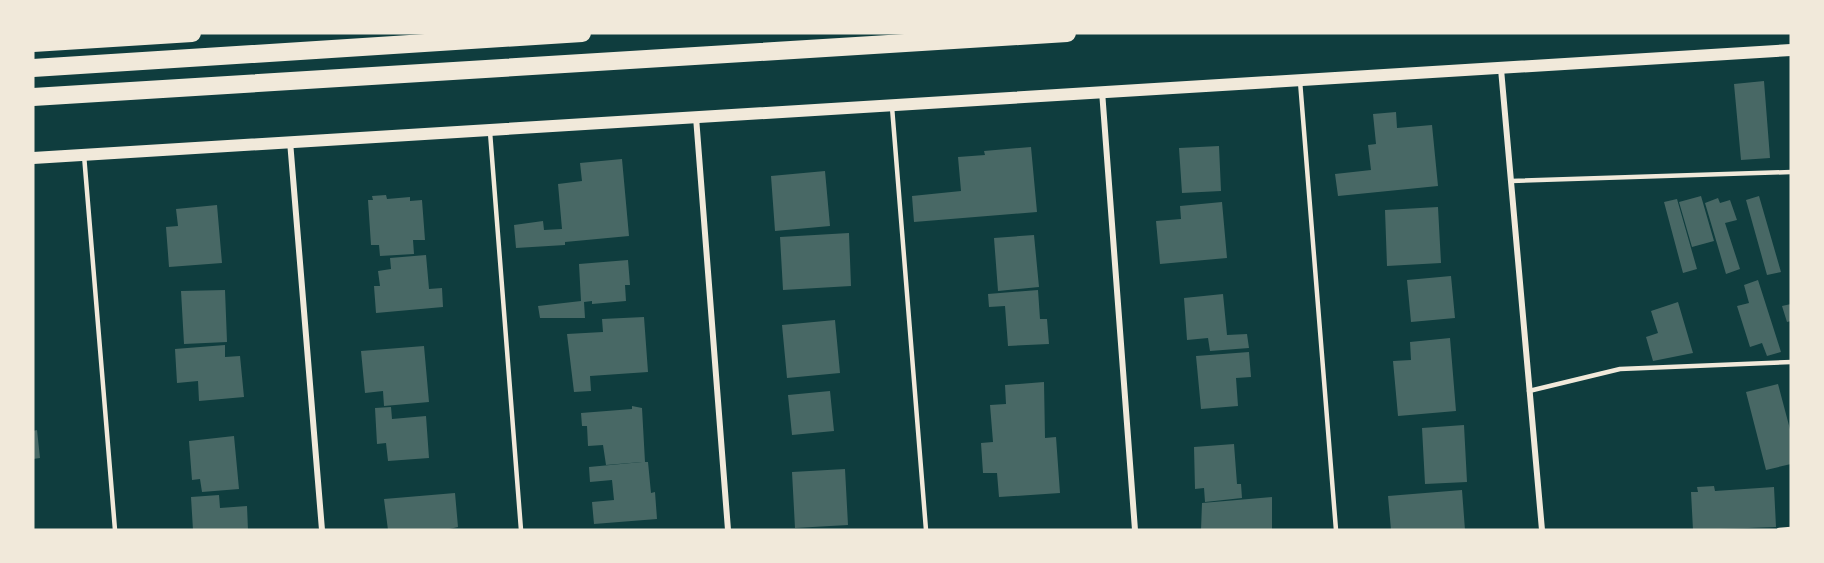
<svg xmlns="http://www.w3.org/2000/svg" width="1824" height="563" font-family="'DejaVu Sans',sans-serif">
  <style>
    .building { fill: #486865 }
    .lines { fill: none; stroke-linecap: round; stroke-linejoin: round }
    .service { stroke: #f1e9da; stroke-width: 4.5 }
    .minor { stroke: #f1e9da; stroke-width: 6 }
    .secondary { stroke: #f1e9da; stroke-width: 12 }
    .motorway { stroke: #f1e9da; stroke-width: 18 }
  </style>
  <rect width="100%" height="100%" fill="#0f3d3e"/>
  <path class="building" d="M1764,81L1770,158L1741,160L1734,84Z
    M1396,112L1397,128L1432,125L1438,186L1338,196L1335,174L1371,170L1368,145L1376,144L1373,114Z
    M1219,146L1221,191L1182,193L1179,148Z
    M1031,147L1037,212L914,222L912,196L961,191L958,157L985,155L984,151Z
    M622,159L629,236L565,242V245L516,248L514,225L543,221L544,230L562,229L558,184L582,181L580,163Z
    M825,171L830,226L775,231L771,176Z
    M386,195L387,199L410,197V201L422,200L425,240H413L414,254L380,256L379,245H371L368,200H373L372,196Z
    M1701,196L1714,241L1692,247L1679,202Z
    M1759,196L1781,272L1767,275L1746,200Z
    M1718,198L1720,203L1730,200L1737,220L1725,223L1740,269L1726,274L1705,203Z
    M1677,199L1697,269L1683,273L1664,202Z
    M1222,202L1227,258L1160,264L1156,221L1181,219L1180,206Z
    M217,205L222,263L169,267L166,227L178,226L176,209Z
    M1438,207L1441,263L1387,266L1385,210Z
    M849,233L851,286L783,290L780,237Z
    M1034,235L1039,287L998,291L994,238Z
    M426,255L429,289L442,288L443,307L376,313L374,286H380L378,271L391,269L390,258Z
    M628,260L630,285H625L626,301L592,304V301L584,302L585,318H540L538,306L581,301L579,264Z
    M1451,276L1455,318L1411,322L1407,280Z
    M1758,280L1781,352L1767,356L1762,343L1750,347L1737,306L1749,303L1744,285Z
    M225,290L227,342L184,344L181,291Z
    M1038,290L1040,319H1047L1049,344L1008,346L1005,306L989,307L988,294Z
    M1223,294L1227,335L1247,334L1249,348L1210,351L1208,338L1187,340L1184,298Z
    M1678,302L1693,353L1653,361L1646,337L1658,333L1651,311Z
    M1791,304V321L1787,322L1782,306Z
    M644,317L648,372L590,376L591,391L574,392L567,334L603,332L602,319Z
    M835,320L840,373L787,378L782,325Z
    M1450,338L1456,411L1398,416L1393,361L1411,360L1410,342Z
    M225,345V357L240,356L244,397L199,401L198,381L177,383L175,349Z
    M424,346L429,402L384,406L383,391L365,393L361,351Z
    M1249,352L1251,377L1236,378L1238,406L1201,409L1196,356Z
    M1044,382L1045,438L1056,437L1060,493L999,497L997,473H983L981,443L993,442L990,405L1006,404L1005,385Z
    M1778,384L1791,433V464L1766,470L1746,392Z
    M830,391L834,431L792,435L788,395Z
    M632,406L642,408L645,462H648L651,493L655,492L657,519L594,524L592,502L614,500L612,480L590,482L589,467L642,462L606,465L603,445L588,446L587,426H582L581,413L632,409Z
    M391,407L392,419L426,416L429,458L388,461L386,443L377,444L375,408Z
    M1464,425L1467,482L1425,484L1422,428Z
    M37,430L40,458L33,459V431Z
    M234,436L239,489L202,492L200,479L192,480L189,441Z
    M1234,444L1237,484H1241L1242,498L1205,502L1204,488L1195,489L1194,447Z
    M845,469L848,525L795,528L792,472Z
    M1714,486L1715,491L1774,487L1776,527L1693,530L1691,492H1698L1697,487Z
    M1462,490L1465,530H1391L1388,496Z
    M455,493L458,527L445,530H388L384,499Z
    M219,495L220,508L247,506L248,530H193L191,497Z
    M1272,497V530H1201L1202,503Z"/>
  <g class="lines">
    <path class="service" d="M1300,81L1336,530
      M892,107L926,530
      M490,132L521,530
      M84,155L115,530
      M1511,181L1791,172
      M1529,391L1620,369L1791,362
      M1779,530L1791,529"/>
    <path class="minor" d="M1501,69L1542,530
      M1102,91L1135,530
      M696,117L728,530
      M290,141L322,530"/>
    <path class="secondary" d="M33,158L1791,50"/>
    <path class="motorway" d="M33,43L192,33
      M33,68L582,33
      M33,97L1067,33"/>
  </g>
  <rect width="1824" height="563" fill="none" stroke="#f1e9da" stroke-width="69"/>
</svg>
